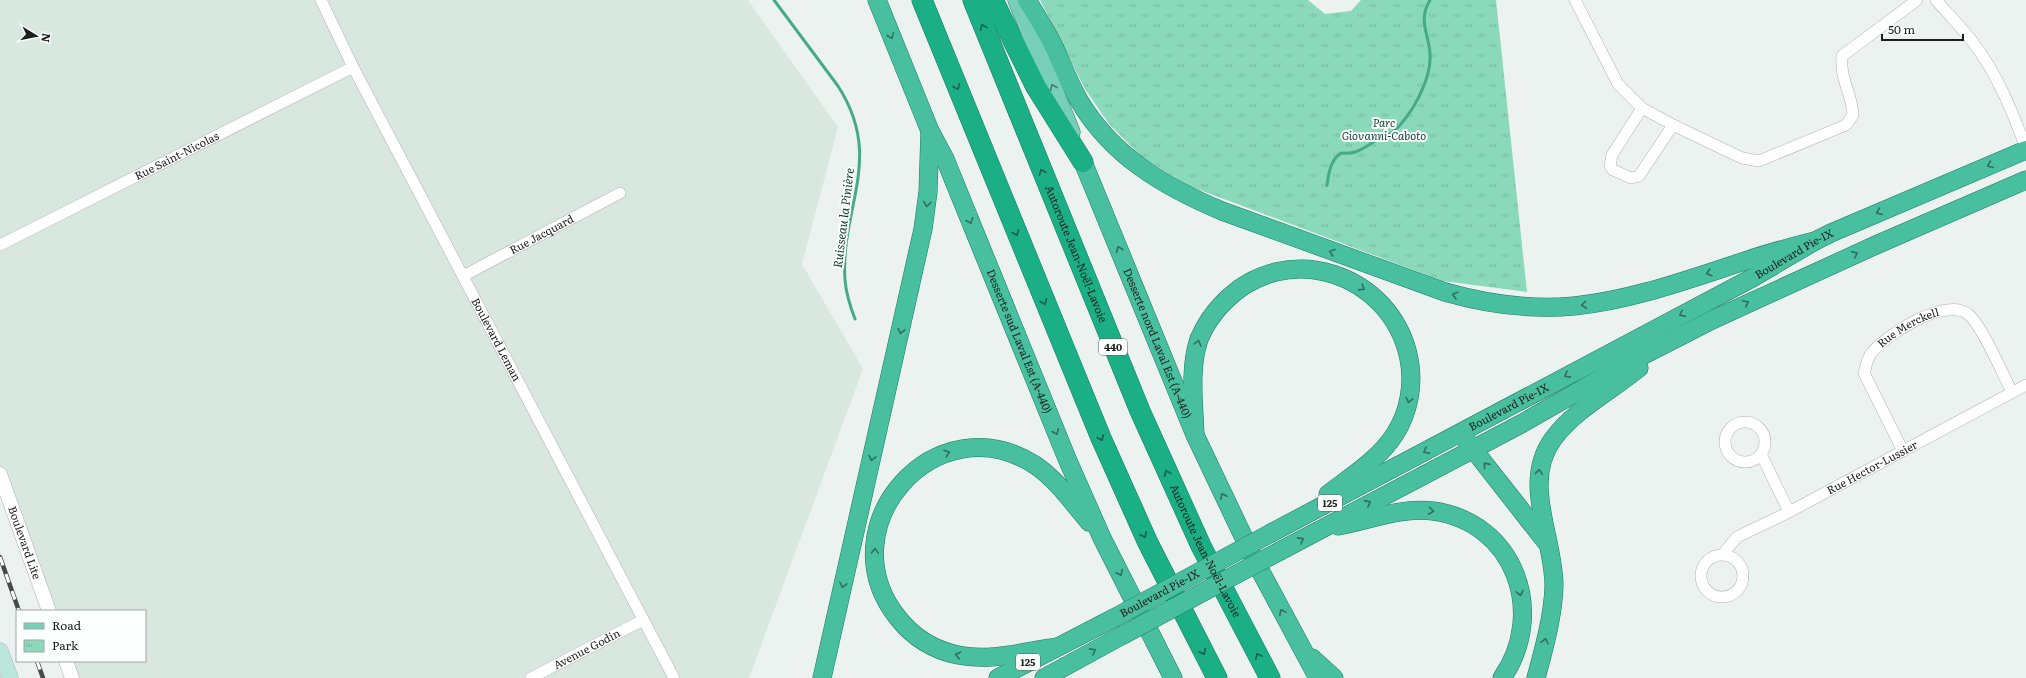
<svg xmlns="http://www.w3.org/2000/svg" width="2026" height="678" font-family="Literata,serif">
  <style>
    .built { fill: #d9e7e1 }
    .park { fill: url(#park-tufts) }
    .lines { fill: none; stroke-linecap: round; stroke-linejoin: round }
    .stream { stroke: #44aa87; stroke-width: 3 }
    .minor-casing { stroke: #adb2b0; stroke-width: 12 }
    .tertiary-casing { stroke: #adb2b0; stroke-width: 15 }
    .secondary-casing { stroke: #adb2b0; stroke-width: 17 }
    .primary-casing { stroke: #1b7c61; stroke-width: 19 }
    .trunk-casing { stroke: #1b7c61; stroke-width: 19 }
    .motorway-casing { stroke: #1b7c61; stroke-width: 21 }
    .minor { stroke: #fff; stroke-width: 11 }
    .tertiary { stroke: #fff; stroke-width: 14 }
    .secondary { stroke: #bbe7da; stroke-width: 16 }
    .primary { stroke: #76cfb6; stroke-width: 18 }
    .trunk { stroke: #48bf9e; stroke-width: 18 }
    .motorway { stroke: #1baf85; stroke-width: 20 }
    .rail-casing { stroke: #474a4a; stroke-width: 4.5 }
    .rail { stroke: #fbfffd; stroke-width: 3; stroke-dasharray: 9; stroke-linecap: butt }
    .trunk-bridge-casing { stroke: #1b7c61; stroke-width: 19; stroke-linecap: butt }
    .trunk-bridge { stroke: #48bf9e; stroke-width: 18 }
    .oneway { stroke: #1c5f4c }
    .oneway2 { stroke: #326e5e }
    .oneway3 { stroke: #49766a }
    .labels { text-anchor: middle; stroke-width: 4; stroke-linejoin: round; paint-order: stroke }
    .shield { fill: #fbfffd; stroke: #5f6261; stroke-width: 1 }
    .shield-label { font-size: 10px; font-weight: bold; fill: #1c1e1e }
    .park-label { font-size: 11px; font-style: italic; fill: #184334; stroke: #fbfffd }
    .street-label { font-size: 11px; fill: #1c1e1e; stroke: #fbfffd }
    .water-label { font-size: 12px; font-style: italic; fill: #0e3b2c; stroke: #fbfffd }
  </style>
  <defs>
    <pattern id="park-tufts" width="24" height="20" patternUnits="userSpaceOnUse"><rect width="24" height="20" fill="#8ad9ba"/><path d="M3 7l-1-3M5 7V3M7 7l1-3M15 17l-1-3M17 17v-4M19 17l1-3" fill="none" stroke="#76ba9f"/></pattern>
  </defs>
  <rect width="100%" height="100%" fill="#ecf2f0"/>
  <path class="built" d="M0,0H748L838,127L802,264L863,369L749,678H72L66,661H145V611H49L0,474Z"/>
  <path class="park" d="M1040,0H1308L1325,14L1351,11L1361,0H1496L1527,292L1443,281L1189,186L1144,159L1109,124L1085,89Z"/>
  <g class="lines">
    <path class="stream" d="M774,0L838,86C885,159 840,207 845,280C846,293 850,306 855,319
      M1327,185C1329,172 1330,161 1341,153C1357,155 1364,147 1377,140C1382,137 1389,135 1393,132C1412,115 1432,79 1430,53C1428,32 1418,20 1430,0"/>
    <defs>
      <g id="minor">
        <path id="s1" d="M321,0L353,67L674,678"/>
        <path d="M1575,0L1618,84L1642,108L1673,125L1742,158L1759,161L1846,125L1853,115C1852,93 1840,81 1842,56L1917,0"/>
        <path d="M1936,0C1948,14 1961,27 1972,41C1997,73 2012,111 2026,148"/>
        <path d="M1642,108L1612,155L1610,166L1613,170L1631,178L1639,176L1673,125"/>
        <path id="s2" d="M0,245L353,67"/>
        <path id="s3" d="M463,276L620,193"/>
        <circle cx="1745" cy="442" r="20"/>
        <path id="s4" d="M1903,451L1864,373C1866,367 1867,360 1870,355C1884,335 1945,297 1968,314C1982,325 2003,375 2012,392"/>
        <path d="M1761,454L1789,512"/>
        <path id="s5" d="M1723,554L1737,537L1789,512L2026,385"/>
        <circle cx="1722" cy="576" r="21"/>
        <path id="s6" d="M531,678L643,620"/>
      </g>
      <g id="tertiary">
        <path id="s7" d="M0,474L49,611"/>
        <path d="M66,661L72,678"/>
      </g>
      <path id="secondary" d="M0,651L10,678"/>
      <path id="primary" d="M1017,0L1071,132"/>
      <g id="trunk">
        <path id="s8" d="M877,0L930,131L945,159L1068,461L1102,538L1173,678"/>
        <path d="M1027,0C1035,13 1043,26 1050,39C1061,60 1068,82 1080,102C1113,157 1165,187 1222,211L1445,292C1487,304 1530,310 1574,306C1633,300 1689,279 1745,261C1768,253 1791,247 1815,241"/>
        <path id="s9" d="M1083,162L1195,435L1254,559L1318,678"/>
        <path d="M1195,435C1194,404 1189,369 1199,339C1205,325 1214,312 1224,302C1286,238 1392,273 1409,359C1414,384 1409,412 1395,434C1379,459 1352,476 1328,494"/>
        <path d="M1466,440L1546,542"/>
        <path d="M1338,526C1370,520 1400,507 1433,511C1515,522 1547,613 1502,678"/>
        <path id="s10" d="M1271,533L1754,277L1815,241L1831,233L2026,150"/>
        <path d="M1280,551L1521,424L1626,364L1712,320L1876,245L2026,180"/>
        <path d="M1058,647C1026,651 990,662 958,655C934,650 913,637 898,618C825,527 936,401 1035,465C1056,479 1072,502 1089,522"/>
        <path d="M1312,658L1334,678"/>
        <path d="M822,678L923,229L928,192L930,131"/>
        <path d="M998,678L1112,619"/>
        <path d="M1044,678L1121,636"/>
        <path d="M1536,678C1544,648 1553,617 1554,586C1554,537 1521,483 1553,439C1574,410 1612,390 1639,368"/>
      </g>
      <g id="motorway">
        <path d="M922,0L1101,438L1148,543L1217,678"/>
        <path id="s11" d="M973,0L1140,411L1201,546L1270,678"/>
        <path d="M993,0L1036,87L1083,162"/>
      </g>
    </defs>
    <use href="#minor" class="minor-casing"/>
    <use href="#tertiary" class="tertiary-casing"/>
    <use href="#secondary" class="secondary-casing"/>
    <use href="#primary" class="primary-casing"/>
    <use href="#trunk" class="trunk-casing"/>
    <use href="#motorway" class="motorway-casing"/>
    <use href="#minor" class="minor"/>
    <use href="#tertiary" class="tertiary"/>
    <use href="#secondary" class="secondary"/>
    <use href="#primary" class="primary"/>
    <use href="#trunk" class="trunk"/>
    <use href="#motorway" class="motorway"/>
    <defs>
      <path id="rail" d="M0,557L19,611
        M37,661L43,678"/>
    </defs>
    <use href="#rail" class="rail-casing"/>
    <use href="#rail" class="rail"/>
    <defs>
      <g id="trunk-bridge">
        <path id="s12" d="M1112,619L1271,533"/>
        <path d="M1121,636L1280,551"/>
      </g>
    </defs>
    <use href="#trunk-bridge" class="trunk-bridge-casing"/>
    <use href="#trunk-bridge" class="trunk-bridge"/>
  </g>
  <defs><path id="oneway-chevron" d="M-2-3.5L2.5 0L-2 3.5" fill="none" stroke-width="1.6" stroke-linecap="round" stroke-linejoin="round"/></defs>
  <g class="oneway">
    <use href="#oneway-chevron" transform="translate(983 27) rotate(-111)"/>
    <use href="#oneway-chevron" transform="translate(957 87) rotate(68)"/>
    <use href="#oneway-chevron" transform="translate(1042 172) rotate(-112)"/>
    <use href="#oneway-chevron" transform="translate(1016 233) rotate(68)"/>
    <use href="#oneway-chevron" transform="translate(1044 302) rotate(68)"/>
    <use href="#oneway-chevron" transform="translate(1101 438) rotate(67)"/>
    <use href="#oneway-chevron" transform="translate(1167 473) rotate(-114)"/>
    <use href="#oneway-chevron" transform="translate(1144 535) rotate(65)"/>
    <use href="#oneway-chevron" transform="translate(1203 652) rotate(63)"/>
    <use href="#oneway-chevron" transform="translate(1258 656) rotate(-118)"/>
  </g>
  <g class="oneway2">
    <use href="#oneway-chevron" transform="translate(891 36) rotate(68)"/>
    <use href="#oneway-chevron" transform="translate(1990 165) rotate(157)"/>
    <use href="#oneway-chevron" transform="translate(927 204) rotate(97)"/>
    <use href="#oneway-chevron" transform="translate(1879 212) rotate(157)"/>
    <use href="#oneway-chevron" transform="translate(970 221) rotate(68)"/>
    <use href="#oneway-chevron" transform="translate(1119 249) rotate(-112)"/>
    <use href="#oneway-chevron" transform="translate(1332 252) rotate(-160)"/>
    <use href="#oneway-chevron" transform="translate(1855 254) rotate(-24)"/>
    <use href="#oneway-chevron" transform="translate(1709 273) rotate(162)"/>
    <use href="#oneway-chevron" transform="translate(1362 288) rotate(32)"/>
    <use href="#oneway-chevron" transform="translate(1455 295) rotate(-165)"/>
    <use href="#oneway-chevron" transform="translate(1746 303) rotate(-25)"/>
    <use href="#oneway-chevron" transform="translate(1584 305) rotate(172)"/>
    <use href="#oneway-chevron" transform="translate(1682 314) rotate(153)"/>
    <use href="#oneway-chevron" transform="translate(901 331) rotate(103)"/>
    <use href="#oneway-chevron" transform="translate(1198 343) rotate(-73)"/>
    <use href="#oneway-chevron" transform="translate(1567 375) rotate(152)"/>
    <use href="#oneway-chevron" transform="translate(1409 400) rotate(103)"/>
    <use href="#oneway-chevron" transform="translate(1056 432) rotate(67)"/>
    <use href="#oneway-chevron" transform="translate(1426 451) rotate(151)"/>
    <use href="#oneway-chevron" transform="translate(947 453) rotate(-19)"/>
    <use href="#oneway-chevron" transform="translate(872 458) rotate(103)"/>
    <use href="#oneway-chevron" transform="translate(1486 465) rotate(-129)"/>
    <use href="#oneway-chevron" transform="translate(1539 472) rotate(-84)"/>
    <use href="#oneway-chevron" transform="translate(1223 496) rotate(-115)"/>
    <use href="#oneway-chevron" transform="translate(1368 503) rotate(-28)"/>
    <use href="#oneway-chevron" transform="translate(1431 511) rotate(7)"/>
    <use href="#oneway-chevron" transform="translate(1301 540) rotate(-28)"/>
    <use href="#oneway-chevron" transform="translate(875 551) rotate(-88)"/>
    <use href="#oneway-chevron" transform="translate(1120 573) rotate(63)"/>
    <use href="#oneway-chevron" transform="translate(843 585) rotate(102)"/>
    <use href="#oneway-chevron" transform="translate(1520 593) rotate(78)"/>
    <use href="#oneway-chevron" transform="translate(1282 612) rotate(-118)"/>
    <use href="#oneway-chevron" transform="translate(1545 641) rotate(-77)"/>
    <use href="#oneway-chevron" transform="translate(1093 651) rotate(-28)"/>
    <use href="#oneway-chevron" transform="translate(958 655) rotate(-168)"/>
  </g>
  <use class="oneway3" href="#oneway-chevron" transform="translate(1053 87) rotate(-112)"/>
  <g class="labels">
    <g class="shield">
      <rect x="1099" y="339" width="28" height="16" rx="3"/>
      <rect x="1318" y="495" width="24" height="16" rx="3"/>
      <rect x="1016" y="654" width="24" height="16" rx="3"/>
    </g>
    <g class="shield-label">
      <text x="1113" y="351">440</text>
      <text x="1330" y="507">125</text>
      <text x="1028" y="666">125</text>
    </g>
    <g class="park-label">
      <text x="1384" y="127">Parc<tspan x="1384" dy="13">Giovanni-Caboto</tspan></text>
    </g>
    <g class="street-label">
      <text dy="4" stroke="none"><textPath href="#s2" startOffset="198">Rue Saint-Nicolas</textPath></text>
      <text dy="4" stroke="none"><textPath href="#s3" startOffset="89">Rue Jacquard</textPath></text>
      <text dy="4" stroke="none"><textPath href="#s11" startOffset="274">Autoroute Jean-Noël-Lavoie</textPath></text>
      <text dy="4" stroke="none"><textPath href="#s10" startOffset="593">Boulevard Pie-IX</textPath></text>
      <text dy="4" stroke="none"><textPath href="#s4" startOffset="154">Rue Merckell</textPath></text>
      <text dy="4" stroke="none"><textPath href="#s1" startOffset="382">Boulevard Leman</textPath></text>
      <text dy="4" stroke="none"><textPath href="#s8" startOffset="370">Desserte sud Laval Est (A-440)</textPath></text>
      <text dy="4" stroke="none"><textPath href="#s9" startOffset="196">Desserte nord Laval Est (A-440)</textPath></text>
      <text dy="4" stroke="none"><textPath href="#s10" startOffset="269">Boulevard Pie-IX</textPath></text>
      <text dy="4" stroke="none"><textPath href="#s5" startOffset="174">Rue Hector-Lussier</textPath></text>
      <text dy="4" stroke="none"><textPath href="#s7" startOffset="73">Boulevard Lite</textPath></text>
      <text dy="4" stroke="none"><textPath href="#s11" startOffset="598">Autoroute Jean-Noël-Lavoie</textPath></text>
      <text dy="4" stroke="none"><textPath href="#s12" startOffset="54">Boulevard Pie-IX</textPath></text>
      <text dy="4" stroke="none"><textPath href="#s6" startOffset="63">Avenue Godin</textPath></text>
    </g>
    <g class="water-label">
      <text transform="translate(844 218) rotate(-83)" y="4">Ruisseau la Pinière</text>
    </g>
  </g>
  <rect x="16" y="610" width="130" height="52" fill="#fbfffd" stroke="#a2a5a4"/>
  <rect x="24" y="623" width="20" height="6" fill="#76cfb6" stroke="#a2a5a4"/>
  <text x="52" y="630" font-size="12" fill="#1c1e1e">Road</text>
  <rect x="24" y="640" width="20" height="12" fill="url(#park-tufts)" stroke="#a2a5a4"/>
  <text x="52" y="650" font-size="12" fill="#1c1e1e">Park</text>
  <g transform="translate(36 36) rotate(100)" stroke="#fbfffd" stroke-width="3" paint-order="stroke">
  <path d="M0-3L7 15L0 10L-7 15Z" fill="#1c1e1e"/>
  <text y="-6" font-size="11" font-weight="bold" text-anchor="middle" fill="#1c1e1e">N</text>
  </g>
  <path d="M1882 34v6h81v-6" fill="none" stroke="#1c1e1e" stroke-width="2"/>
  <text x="1888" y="34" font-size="12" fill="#1c1e1e" stroke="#fbfffd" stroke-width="3" paint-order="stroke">50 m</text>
</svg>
